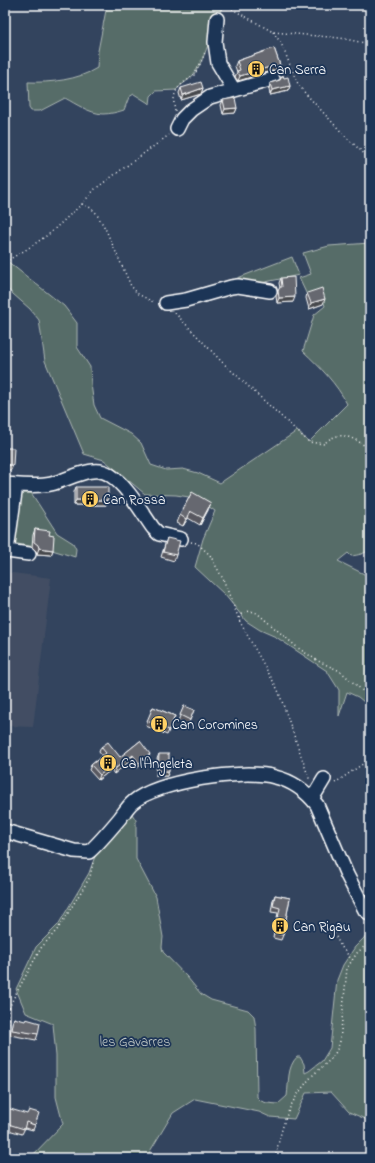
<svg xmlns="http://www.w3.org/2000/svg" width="375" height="1163" font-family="'Indie Flower',sans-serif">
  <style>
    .built { fill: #424e63 }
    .green { fill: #576c67; stroke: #abb6b3 }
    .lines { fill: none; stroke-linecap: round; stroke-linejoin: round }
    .minor-casing { stroke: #fff; stroke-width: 16 }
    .path { stroke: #fff; stroke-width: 1.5; stroke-dasharray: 1 3; stroke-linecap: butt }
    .minor { stroke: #1d3557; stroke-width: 13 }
    .wall { fill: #585960; stroke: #fff }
    .shaded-wall { fill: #47484e; stroke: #fff }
    .building { fill: #666770; stroke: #fff }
    .labels { text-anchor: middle; stroke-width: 3.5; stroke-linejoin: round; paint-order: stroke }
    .poi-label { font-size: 14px; fill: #fff; stroke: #1d3557; text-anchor: start }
    .park-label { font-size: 14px; fill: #bcc4c2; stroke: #1d3557 }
  </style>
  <rect width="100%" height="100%" fill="#33445e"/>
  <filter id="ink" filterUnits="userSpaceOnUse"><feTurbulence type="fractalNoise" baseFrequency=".025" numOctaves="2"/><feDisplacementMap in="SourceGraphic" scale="8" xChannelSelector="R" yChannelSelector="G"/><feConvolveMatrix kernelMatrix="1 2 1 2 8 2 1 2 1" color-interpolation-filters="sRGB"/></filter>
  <g filter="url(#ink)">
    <path class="built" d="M5,572L51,578L33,727L5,726Z"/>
    <path class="green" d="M107,5H223C213,26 207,56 194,74C190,80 181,84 176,90L156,91L151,96L150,104L134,94L129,97L124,110C118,112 110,114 103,114C89,113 76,104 65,98L40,111H31L29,108L28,82C50,83 78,80 97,68L98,51Z
      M370,243V549C365,554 358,555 351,556L348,553L338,561L370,577V707L358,697L347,692L339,716V690L327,671L276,637L260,630L246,621L225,595L195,567L203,539L215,511L196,498L176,495L145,494L104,460L84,454L45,361L39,320L30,309L5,287V262L7,261L64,306L77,323V347L90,367L91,384L94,405L100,418L131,434L141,443L151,465L166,470L183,469L198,473L220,483L297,431L309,442L347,404C337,384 320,367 303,351L314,315L325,306L320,291L307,295L299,278L311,274L303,253L329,246Z
      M292,257L299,275L256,284L235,281V279Z
      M19,490L30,491L57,533L73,543L76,549L75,557L52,550L12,543Z
      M132,814L136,820V859L156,897L163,937L162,947L163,952L187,977L201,994L211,1000L248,1010L254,1016L256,1029L257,1097L261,1101L267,1103L278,1104L287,1096C289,1082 287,1067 297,1057H300L304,1064L305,1073L309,1071L322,1061L330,1048L337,980L343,965L355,947L364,938L370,928V1121L349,1112L331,1092L306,1093L294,1119L270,1117L259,1112L195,1099L173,1113L146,1158H30L63,1124L56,1097V1056L53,1024L26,1013L16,989L36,947L58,925L89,873L98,848L125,816Z"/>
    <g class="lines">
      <defs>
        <path id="minor" d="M217,19L215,42L218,63L234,90
          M177,129L182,119L191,110L210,97L273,79
          M166,303L186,300L231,287L238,286L270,291
          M5,484C20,485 37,487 51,484C69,480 93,463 110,475C127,486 141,511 153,528L159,534L181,539
          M16,485L7,551L29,554
          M312,799L324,779
          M5,831L74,851L89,852C100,842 110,830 120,818C124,813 128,806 133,802C158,781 244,768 275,777C292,781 306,791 317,805L347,875L365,910L370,914"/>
      </defs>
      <use href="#minor" class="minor-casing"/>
      <path class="path" d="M225,5L273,32L340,38L370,44
        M221,9L223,5
        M273,32L281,43L297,82L305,93L347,138L370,159
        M175,111C173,102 173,92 181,85C185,81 190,79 194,75C199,68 202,60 205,52
        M82,204L91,208L96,213L105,228L131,286L138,294L155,303
        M5,262L27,249L49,234L82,204L95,189L169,135
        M175,313L222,362L309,442L324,444C326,442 329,439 332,438C344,431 361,442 370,450
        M191,542L197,543L210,555L223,579L240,622L278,690L310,781
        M239,618L242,613L250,611L257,613L298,648L318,661L340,671L364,692L370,694
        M335,783L370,759
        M331,926L340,945L352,960
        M5,1047L9,1019L7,1013L13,999L41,948L57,930L65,918L90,877L93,862
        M275,1158C280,1136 285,1112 298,1094C303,1087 308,1080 314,1074C327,1062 335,1059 340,1041L347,968L357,953L367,944L370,939"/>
      <use href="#minor" class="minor"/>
    </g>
    <path class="wall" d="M274,48L281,68L279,73L275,71H271L238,81L235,77L237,72L235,66L237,61Z
      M284,78L290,86L288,91L270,95L269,89L270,83Z
      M181,88H203L201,94L181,100L179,93Z
      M223,100L237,108L235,113L223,114L221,105Z
      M281,278L293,302L277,303L276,296L280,288L279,283Z
      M307,293L323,304L309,309L306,298Z
      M76,487L108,500L106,505H74V492Z
      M192,492L208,510L200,525L188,518L183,526L177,523L180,515Z
      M35,529L49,535L53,550L51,555L37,554L36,551L32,547L33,535Z
      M167,538L176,555L174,561L161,557Z
      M184,706L194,710L188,725L178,721Z
      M153,707L175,716L167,735L146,726Z
      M140,741L148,759L137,768L131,760L114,774L111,770L98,780L89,770L91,765L102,756L99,752L101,747L120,757Z
      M159,754L169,771L167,776H156L157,759Z
      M275,895L290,898L283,935L281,940L273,938L278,913L271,912L273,900Z
      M14,1018L38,1034L36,1040L10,1035L12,1023Z
      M5,1114L35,1125L33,1130L25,1128L22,1134L5,1129Z"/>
    <path class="shaded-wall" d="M273,66H277L275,71H271L238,81L240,76Z
      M290,86L288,91L270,95L272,90Z
      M203,88L201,94L181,100L183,95Z
      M237,108L235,113L223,114L225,109Z
      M295,297L293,302L277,303L279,298Z
      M325,299L323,304L309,309L311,303Z
      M5,465H13L11,470H5Z
      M76,500H108L106,505H74Z
      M211,503L208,510L200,525L203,518Z
      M190,511L188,518L183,526L186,519Z
      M39,548L53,550L51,555L37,554Z
      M150,754L148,759L137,768L139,763Z
      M133,755L131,760L114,774L116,768Z
      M113,764L111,770L98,780L100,775Z
      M158,771H169L167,776H156Z"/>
    <path class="building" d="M274,48L281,68L277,66H273L240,76L237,71L240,70L237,61Z
      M283,75L284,78L288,77L290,86L272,90L270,83L280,80Z
      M201,82L203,88L183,95L181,88Z
      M235,98L237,108L225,109L223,100Z
      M294,277L295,297L279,298L278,291L280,287H282L281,278Z
      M322,288L325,299L311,303L307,293Z
      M5,448H14L13,465H5Z
      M76,487H108V500H76Z
      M192,492L211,503L203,518L190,511L186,519L180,515Z
      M35,529L50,531L49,535L54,536L53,550L39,548L38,545L34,542Z
      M167,538L180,541L176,555L163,552Z
      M184,706L194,710L190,720L180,715Z
      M153,707L175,716L169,730L147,721Z
      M140,741L150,754L139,763L133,755L116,768L113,764L100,775L91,765L106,753L101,747L108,742L120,757Z
      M159,754H169V771H158Z
      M275,895L290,898L283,935L275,933L280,908L273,906Z
      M14,1018L25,1021L26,1019L40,1023L38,1034L12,1030Z
      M7,1108L27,1114L29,1110L39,1113L35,1125L26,1122L24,1129L5,1123V1115Z"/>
  </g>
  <defs>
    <symbol id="building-disc" viewBox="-11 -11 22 22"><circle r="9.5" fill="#ffd166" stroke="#1d3557"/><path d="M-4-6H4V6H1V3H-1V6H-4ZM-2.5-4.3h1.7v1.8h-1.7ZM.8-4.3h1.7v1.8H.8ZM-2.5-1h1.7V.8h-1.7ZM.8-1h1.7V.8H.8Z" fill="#111"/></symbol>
  </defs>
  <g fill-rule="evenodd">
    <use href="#building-disc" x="246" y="59" width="20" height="20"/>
    <use href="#building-disc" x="80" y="489" width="20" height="20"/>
    <use href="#building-disc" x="149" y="714" width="20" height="20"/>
    <use href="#building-disc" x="98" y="753" width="20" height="20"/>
    <use href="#building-disc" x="270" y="916" width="20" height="20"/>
  </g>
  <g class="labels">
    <g class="poi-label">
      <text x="269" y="74">Can Serra</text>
      <text x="103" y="504">Can Rossa</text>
      <text x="172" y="729">Can Coromines</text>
      <text x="121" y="768">Ca l'Angeleta</text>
      <text x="293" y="931">Can Rigau</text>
    </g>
    <g class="park-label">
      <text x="135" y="1046">les Gavarres</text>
    </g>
  </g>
  <rect width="375" height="1163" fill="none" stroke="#1d3557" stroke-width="20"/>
  <rect x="10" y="10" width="355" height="1143" fill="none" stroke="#fff" stroke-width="1.5" filter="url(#ink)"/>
</svg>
